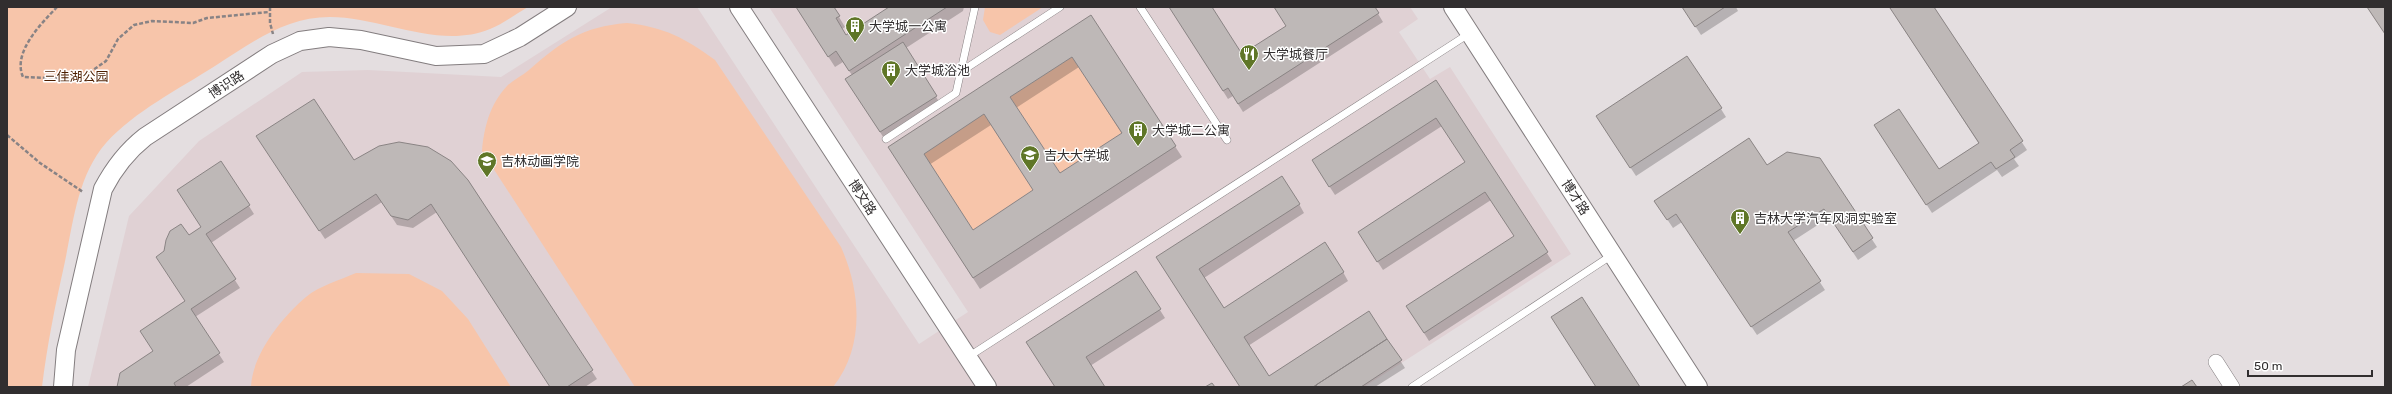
<svg xmlns="http://www.w3.org/2000/svg" width="2392" height="394" font-family="Rubik,'Noto Sans SC',sans-serif">
  <style>
    .built { fill: #e0d1d4 }
    .green { fill: #f7c5aa }
    .shadow { fill: #0003; fill-rule: evenodd }
    .building { fill: #beb8b7; stroke: #8a8484; fill-rule: evenodd }
    .lines { fill: none; stroke-linecap: round; stroke-linejoin: round }
    .service-casing { stroke: #837d7f; stroke-width: 8 }
    .minor-casing { stroke: #837d7f; stroke-width: 16 }
    .tertiary-casing { stroke: #837d7f; stroke-width: 20 }
    .path { stroke: #888385; stroke-width: 2.5; stroke-dasharray: 4 2; stroke-linecap: butt }
    .service { stroke: #fff; stroke-width: 7 }
    .minor { stroke: #fff; stroke-width: 15 }
    .tertiary { stroke: #fff; stroke-width: 18 }
    .labels { text-anchor: middle; stroke-width: 3; stroke-linejoin: round; paint-order: stroke }
    .poi-label { font-size: 13px; fill: #312e2f; stroke: #fff; text-anchor: start }
    .park-label { font-size: 13px; fill: #4c1e00; stroke: #fff }
    .street-label { font-size: 13px; fill: #312e2f; stroke: #fff }
  </style>
  <rect width="100%" height="100%" fill="#e4dee0"/>
  <path class="built" d="M612,7H697L919,344L968,312L769,7H1410L1418,19L1399,32L1430,79L1450,67L1571,254L1364,387H88L129,216L199,141L302,72L368,70L501,77Z"/>
  <path class="green" d="M7,7H528C516,14 503,24 490,29C439,50 382,17 330,17C285,17 251,43 215,66C179,89 135,111 106,143C77,176 73,225 64,266C55,306 47,346 42,387H7Z
    M985,7H1043L1000,35L990,32L983,20Z
    M627,23C664,27 685,38 715,60L841,247C861,292 865,347 833,387H635L482,151C484,127 490,104 507,86C513,80 522,76 529,70C562,41 582,27 627,23Z
    M1072,57L1122,133L1060,173L1010,97Z
    M984,114L1033,190L973,230L924,154Z
    M356,273L409,274L442,291L468,319L511,387H251C252,355 282,317 306,297C319,286 340,280 356,273Z"/>
  <path class="shadow" d="M796,7H833L845,27L842,29L846,36L891,7H964L963,11L906,48L941,105L885,140L852,87V75L843,62L835,67Z
    M1170,7H1211L1241,55L1287,26L1274,7H1374L1383,22L1243,112L1233,96L1228,99Z
    M1683,7H1736L1738,11L1701,35Z
    M1894,7H1933L2027,150L2014,159L2019,166L2002,177L1997,170L1932,213L1881,134L1939,171L1979,144L1896,17Z
    M1090,16L1182,157L980,289L889,148ZM1079,67L1122,134L1060,175L1016,108ZM991,125L1034,191L972,231L929,165Z
    M1436,81L1552,261L1429,341L1412,314L1515,236L1491,200L1383,270L1364,241L1466,163L1442,126L1335,195L1318,169Z
    M1721,109L1726,117L1636,176L1602,124Z
    M263,145L468,180L597,379L585,387H551L437,212L413,228L397,225L382,202L325,239Z
    M1819,159L1877,247L1858,260L1830,217L1793,241L1825,290L1757,335L1682,222L1673,228L1661,210L1766,166Z
    M221,162L254,214L211,243L240,288L195,317L224,362L186,387H118L154,352L186,301L189,237L202,228Z
    M1299,204L1304,213L1204,278L1224,309L1343,272L1348,281L1248,346L1269,377L1369,312L1405,368L1375,387H1241L1162,266Z
    M1136,272L1165,318L1090,366L1104,387H1056Z"/>
  <path class="building" d="M796,7H834L840,16L836,18L846,35L889,7H947L849,71L836,51L828,57Z
    M1169,7H1212L1242,54L1286,26L1274,7H1375L1379,13L1238,104L1228,88L1223,91Z
    M1682,7H1725L1695,27Z
    M1892,7H1934L2023,141L2010,150L2015,157L1996,169L1991,162L1926,205L1874,125L1899,109L1939,169L1979,143L1890,8Z
    M2367,7H2385V34Z
    M1091,15L1176,146L973,278L888,147ZM1072,57L1122,133L1060,173L1010,97ZM984,114L1033,190L973,230L924,154Z
    M903,42L937,96L880,132L845,79Z
    M1687,56L1722,108L1630,168L1596,116Z
    M1436,80L1548,252L1424,333L1406,306L1514,236L1485,192L1377,262L1358,232L1465,162L1436,118L1329,187L1312,160Z
    M314,99L354,160L379,146L399,142L428,147L451,161L468,180L593,370L567,387H550L431,204L408,220L391,216L376,194L319,231L256,136Z
    M1749,138L1767,165L1787,152L1820,158L1873,238L1853,252L1824,209L1788,232L1821,281L1751,327L1676,214L1667,220L1654,201Z
    M221,161L250,205L206,234L236,279L191,309L220,353L174,383L176,387H117L120,373L153,351L140,331L185,301L156,257L164,251L166,240L170,231L181,224L189,235L201,227L177,190Z
    M1282,176L1300,204L1199,269L1224,308L1325,242L1344,272L1244,337L1269,376L1369,311L1387,339L1313,387H1240L1156,257Z
    M1136,271L1161,309L1086,357L1105,387H1055L1026,342Z
    M1582,297L1640,387H1596L1551,317Z
    M1387,339L1402,360L1361,387H1317L1316,385Z
    M2192,380L2197,387H2181Z
    M1212,383L1215,387H1205Z"/>
  <g class="lines">
    <defs>
      <path id="service" d="M1140,7L1227,140
        M962,71L1060,7
        M886,139L956,93L975,7
        M968,357L1470,33
        M1412,387L1612,255"/>
      <path id="minor" d="M2216,362L2232,387"/>
      <path id="tertiary" d="M739,7L987,387
        M1453,7L1698,387
        M63,387L66,350L103,189C114,168 126,152 145,137L272,54L300,41L329,37L361,40L436,56L484,54L520,37L567,7"/>
    </defs>
    <use href="#service" class="service-casing"/>
    <use href="#minor" class="minor-casing"/>
    <use href="#tertiary" class="tertiary-casing"/>
    <path class="path" d="M57,7C42,23 12,52 23,77L70,79L83,77L106,61L118,39L134,25L152,21L193,23L207,18L269,12
      M270,7V23L273,34
      M7,135L40,163L83,192"/>
    <use href="#service" class="service"/>
    <use href="#minor" class="minor"/>
    <use href="#tertiary" class="tertiary"/>
  </g>
  <defs>
    <symbol id="building-pin" viewBox="-11 -11 22 30"><path d="M0 17L-7.5 6A9.5 9.5 0 1 1 7.5 6Z" fill="#5f7627" stroke="#fff"/><path d="M-4-6H4V6H1V3H-1V6H-4ZM-2.5-4.3h1.7v1.8h-1.7ZM.8-4.3h1.7v1.8H.8ZM-2.5-1h1.7V.8h-1.7ZM.8-1h1.7V.8H.8Z" fill="#fff"/></symbol>
    <symbol id="restaurant-pin" viewBox="-11 -11 22 30"><path d="M0 17L-7.5 6A9.5 9.5 0 1 1 7.5 6Z" fill="#5f7627" stroke="#fff"/><path d="M-5-6h1v4h1v-4h1v4h1v-4h1v5L-1.5 .5V6h-2V.5L-5-1ZM5-6V6H3V1.5H1.5Q1.5-4 5-6Z" fill="#fff"/></symbol>
    <symbol id="university-pin" viewBox="-11 -11 22 30"><path d="M0 17L-7.5 6A9.5 9.5 0 1 1 7.5 6Z" fill="#5f7627" stroke="#fff"/><path d="M0-5L7-2L0 1L-7-2ZM-4 1L0 2.5L4 1V4Q0 6-4 4Z" fill="#fff"/></symbol>
  </defs>
  <g fill-rule="evenodd">
    <use href="#building-pin" x="844" y="15" width="22" height="30"/>
    <use href="#restaurant-pin" x="1238" y="43" width="22" height="30"/>
    <use href="#building-pin" x="880" y="59" width="22" height="30"/>
    <use href="#building-pin" x="1127" y="119" width="22" height="30"/>
    <use href="#university-pin" x="1019" y="144" width="22" height="30"/>
    <use href="#university-pin" x="476" y="150" width="22" height="30"/>
    <use href="#building-pin" x="1729" y="207" width="22" height="30"/>
  </g>
  <g class="labels">
    <g class="poi-label">
      <text x="869" y="31">大学城一公寓</text>
      <text x="1263" y="59">大学城餐厅</text>
      <text x="905" y="75">大学城浴池</text>
      <text x="1152" y="135">大学城二公寓</text>
      <text x="1044" y="160">吉大大学城</text>
      <text x="501" y="166">吉林动画学院</text>
      <text x="1754" y="223">吉林大学汽车风洞实验室</text>
    </g>
    <g class="park-label">
      <text x="76" y="81">三佳湖公园</text>
    </g>
    <g class="street-label">
      <text transform="translate(226 84) rotate(-33)" y="5">博识路</text>
      <text transform="translate(863 197) rotate(57)" y="5">博文路</text>
      <text transform="translate(1576 197) rotate(57)" y="5">博才路</text>
    </g>
  </g>
  <rect width="2392" height="394" fill="none" stroke="#312e2f" stroke-width="16"/>
  <path d="M2248 370v6h124v-6" fill="none" stroke="#312e2f" stroke-width="2"/>
  <text x="2254" y="370" font-size="12" fill="#312e2f" stroke="#ffffff" stroke-width="3" paint-order="stroke">50 m</text>
</svg>
